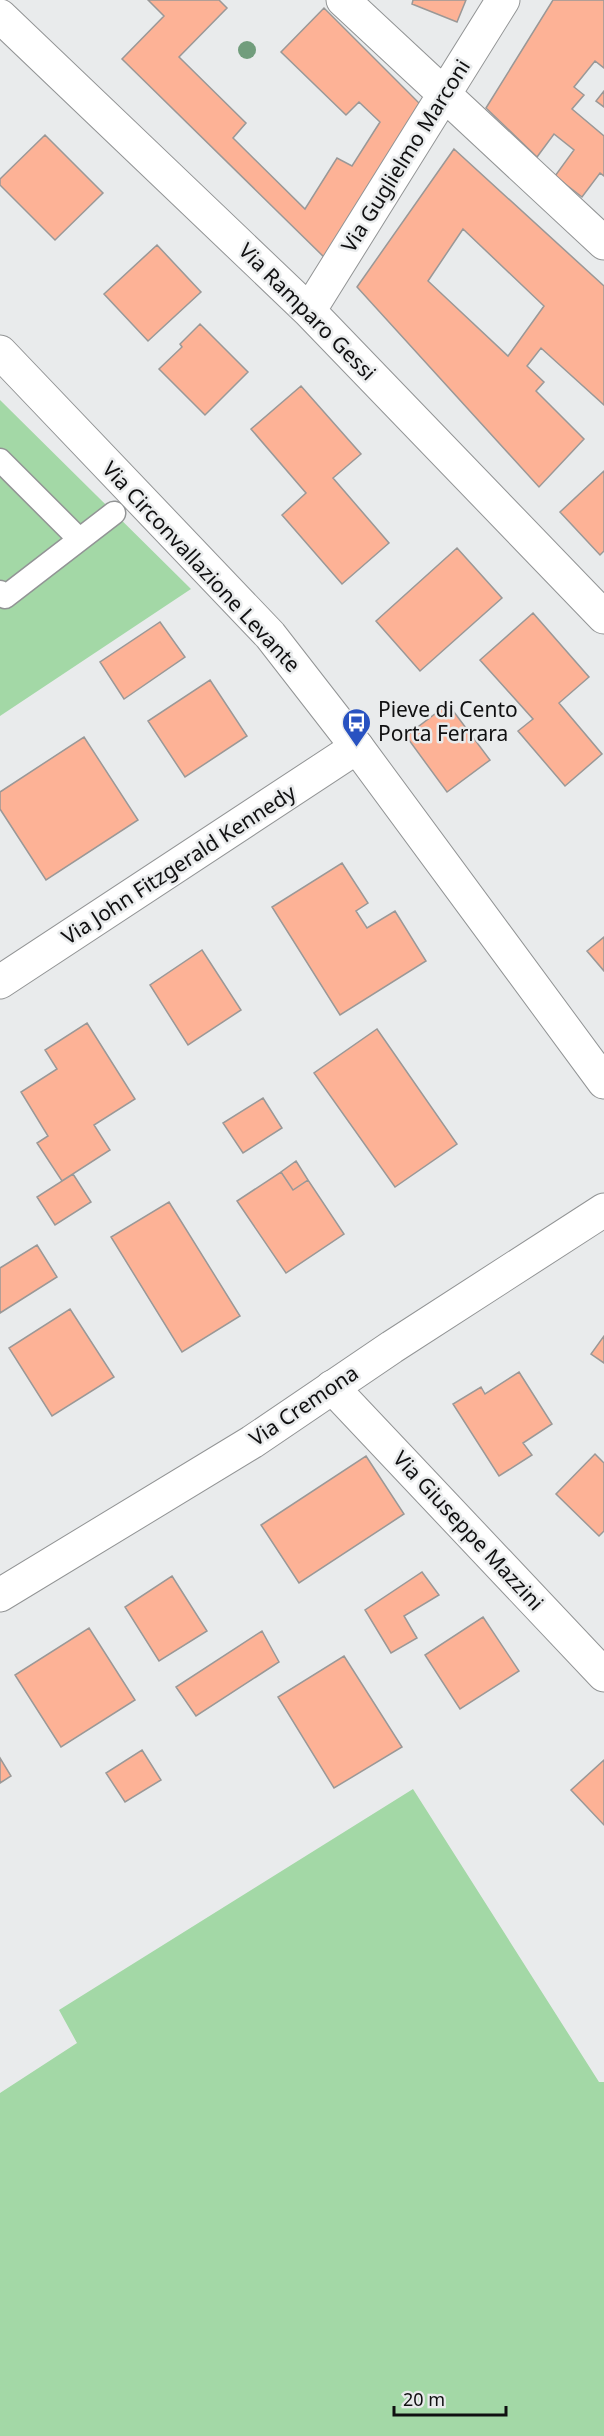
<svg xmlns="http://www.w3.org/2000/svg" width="604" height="2436" font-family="'Noto Sans',sans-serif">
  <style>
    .green { fill: #a3d8a6 }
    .building { fill: #fdb296; stroke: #9a9897; stroke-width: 1.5; fill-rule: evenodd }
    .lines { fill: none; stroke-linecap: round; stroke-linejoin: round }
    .service-casing { stroke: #929495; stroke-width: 25 }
    .minor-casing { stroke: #929495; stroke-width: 35 }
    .tertiary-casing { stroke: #929495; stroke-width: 35 }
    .secondary-casing { stroke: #929495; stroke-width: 35 }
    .service { stroke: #fff; stroke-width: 22 }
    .minor { stroke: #fff; stroke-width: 33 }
    .tertiary { stroke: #fff; stroke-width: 33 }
    .secondary { stroke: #fff; stroke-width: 33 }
    .tree { fill: #719d7c }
    .labels { text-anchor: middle; stroke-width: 5; stroke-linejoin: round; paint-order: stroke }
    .street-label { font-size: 21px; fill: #101011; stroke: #e9ebec }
    .poi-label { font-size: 21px; fill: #101011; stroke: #e9ebec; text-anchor: start }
  </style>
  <rect width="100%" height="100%" fill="#e9ebec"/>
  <path class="green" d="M0,400L191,589L0,716Z
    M413,1789L599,2082H604V2436H0V2093L77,2043L59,2010Z"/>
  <path class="building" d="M148,0H219L227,8L179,57L246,123L233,138L305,209L337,158L352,166L380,122L359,102L346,115L281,52L324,8L427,111L328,261L122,59L164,16Z
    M413,0H466L457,22L412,4Z
    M553,0H604V68L595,61L574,87L584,95L572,109L604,136V176L600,173L582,197L555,176L574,150L554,134L537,157L486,108Z
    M604,91V107L596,101Z
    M45,135L103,193L55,240L0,185V179Z
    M454,149L604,286V405L541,348L527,366L544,382L536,391L584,439L539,487L357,287ZM463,229L544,306L508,356L428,281Z
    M157,245L201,292L148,341L104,294Z
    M200,324L248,372L205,415L159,369L182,347L180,344Z
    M301,386L361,454L333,478L389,543L342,584L282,515L306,493L251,429Z
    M604,471V551L600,555L560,512Z
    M457,548L502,598L420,671L376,621Z
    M533,613L589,677L559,703L602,754L565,786L518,731L533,719L480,660Z
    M160,622L185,657L124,699L100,662Z
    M210,680L247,736L185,777L148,721Z
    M448,704L490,760L447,792L406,736Z
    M84,737L138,820L46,880L0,809V792Z
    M342,863L368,903L356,911L367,928L395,911L426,961L340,1015L272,907Z
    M604,937V971L587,951Z
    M202,950L241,1010L188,1045L150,985Z
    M87,1023L135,1099L94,1125L110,1150L62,1181L37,1143L48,1136L21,1092L57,1069L45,1050Z
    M377,1029L457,1144L395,1187L314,1073Z
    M263,1098L282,1128L243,1153L223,1123Z
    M296,1161L308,1180L293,1190L281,1172Z
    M281,1172L293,1190L308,1180L344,1234L286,1273L237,1201Z
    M73,1174L91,1202L55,1225L37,1197Z
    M169,1202L240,1316L182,1352L111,1237Z
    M37,1245L57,1277L0,1313V1268Z
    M70,1309L114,1377L52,1416L9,1348Z
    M604,1336V1363L591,1354Z
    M519,1372L552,1424L523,1443L532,1455L499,1476L453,1404L481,1387L485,1394Z
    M595,1454L604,1463V1531L599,1536L556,1494Z
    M366,1456L404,1514L299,1583L261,1525Z
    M422,1572L439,1595L404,1616L417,1638L391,1653L365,1610Z
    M172,1576L207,1631L159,1661L125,1607Z
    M483,1617L519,1671L460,1709L425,1655Z
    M89,1628L135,1700L61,1747L15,1675Z
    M262,1631L279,1662L196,1716L176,1687Z
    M344,1656L402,1747L334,1788L278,1697Z
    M142,1750L161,1780L125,1802L106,1773Z
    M0,1758L11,1776L0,1783Z
    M604,1760V1825L571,1790Z"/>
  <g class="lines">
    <defs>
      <path id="service" d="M0,460L79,539
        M0,592L5,597L114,513"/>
      <path id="minor" d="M343,0L604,243
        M0,16L309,311L604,617
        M309,311L503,0
        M0,982L357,747
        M332,1387L604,1675"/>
      <path id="tertiary" d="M0,1595L252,1442L392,1347L604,1210"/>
      <path id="secondary" d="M0,352L270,635L357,747L604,1082"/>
    </defs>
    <use href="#service" class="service-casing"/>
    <use href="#minor" class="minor-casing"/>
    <use href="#tertiary" class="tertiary-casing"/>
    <use href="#secondary" class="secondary-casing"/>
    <use href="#service" class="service"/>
    <use href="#minor" class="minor"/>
    <use href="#tertiary" class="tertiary"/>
    <use href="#secondary" class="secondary"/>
  </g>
  <circle class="tree" cx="247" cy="50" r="9"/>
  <defs>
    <symbol id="bus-pin" viewBox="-11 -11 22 30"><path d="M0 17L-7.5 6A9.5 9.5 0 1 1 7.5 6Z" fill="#2852c1" stroke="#e9ebec"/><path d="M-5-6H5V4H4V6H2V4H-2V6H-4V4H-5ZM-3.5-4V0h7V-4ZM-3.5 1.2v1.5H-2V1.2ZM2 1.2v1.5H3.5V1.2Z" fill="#fff"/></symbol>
  </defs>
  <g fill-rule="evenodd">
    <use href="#bus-pin" x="340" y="706" width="33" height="45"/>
  </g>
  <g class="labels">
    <g class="street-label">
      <text transform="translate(406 156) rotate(-58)" y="7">Via Guglielmo Marconi</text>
      <text transform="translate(307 312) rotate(45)" y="7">Via Ramparo Gessi</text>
      <text transform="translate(201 567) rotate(47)" y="7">Via Circonvallazione Levante</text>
      <text transform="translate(179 865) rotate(-33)" y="7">Via John Fitzgerald Kennedy</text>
      <text transform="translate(304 1406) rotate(-34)" y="7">Via Cremona</text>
      <text transform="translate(468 1531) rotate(47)" y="7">Via Giuseppe Mazzini</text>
    </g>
    <g class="poi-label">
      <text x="378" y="717">Pieve di Cento<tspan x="378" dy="24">Porta Ferrara</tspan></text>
    </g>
  </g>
  <path d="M394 2406v9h112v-9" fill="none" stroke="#101011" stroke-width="3"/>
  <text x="403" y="2406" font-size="18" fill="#101011" stroke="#e9ebec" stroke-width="4.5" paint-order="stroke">20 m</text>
</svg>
